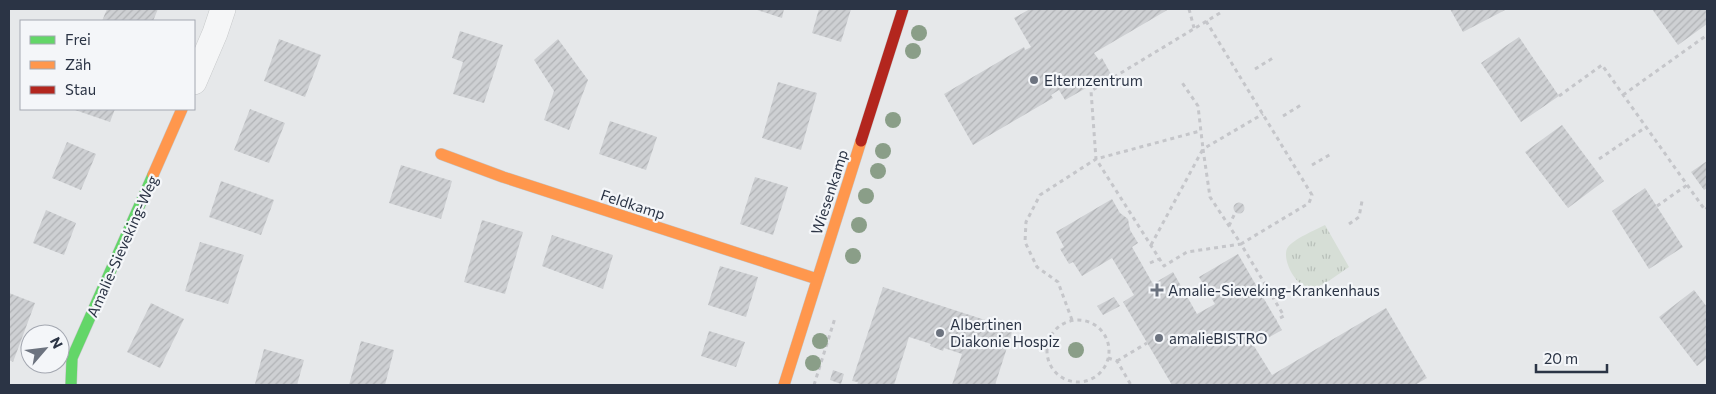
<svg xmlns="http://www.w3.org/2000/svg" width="1716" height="394" viewBox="0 0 1716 394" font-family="Commissioner,sans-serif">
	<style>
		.grass { fill: url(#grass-tufts) }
		.building { fill: url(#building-hatch) }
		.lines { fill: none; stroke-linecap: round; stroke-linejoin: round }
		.street-casing { stroke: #c4c6c8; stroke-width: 26 }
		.fast-casing { stroke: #c4c6c8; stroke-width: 12 }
		.slow-casing { stroke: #c4c6c8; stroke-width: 12 }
		.jam-casing { stroke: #c4c6c8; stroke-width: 12 }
		.path { stroke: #c5c6ca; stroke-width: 3; stroke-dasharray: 4 4; stroke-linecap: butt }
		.street { stroke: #f5f6f7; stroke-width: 25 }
		.fast { stroke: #63d668; stroke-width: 11 }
		.slow { stroke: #ff974d; stroke-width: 11 }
		.jam { stroke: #b3261e; stroke-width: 11 }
		.tree { fill: #8a9e88 }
		.poi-dot { fill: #6c737f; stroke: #f4f6f9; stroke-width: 2 }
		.labels { text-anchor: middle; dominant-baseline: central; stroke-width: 4.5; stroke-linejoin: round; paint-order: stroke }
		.poi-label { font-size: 15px; fill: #2b3445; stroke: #f4f6f9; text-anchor: start }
		.street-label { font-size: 15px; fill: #2b3445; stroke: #f4f6f9 }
	</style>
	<defs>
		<pattern id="grass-tufts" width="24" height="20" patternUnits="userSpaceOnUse" patternTransform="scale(1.25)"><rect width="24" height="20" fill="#d6ded6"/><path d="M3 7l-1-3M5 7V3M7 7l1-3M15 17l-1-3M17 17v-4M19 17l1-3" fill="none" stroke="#b8bfb9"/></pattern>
		<pattern id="building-hatch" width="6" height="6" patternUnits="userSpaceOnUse" patternTransform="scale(1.25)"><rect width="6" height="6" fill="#ced0d3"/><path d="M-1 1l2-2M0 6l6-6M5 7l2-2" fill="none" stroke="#b1b3b6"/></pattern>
	</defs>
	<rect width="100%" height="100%" fill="#e6e8ea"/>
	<path class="grass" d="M 1325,225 L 1349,267 C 1340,273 1322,287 1312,288 C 1297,290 1280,258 1288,247 C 1294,239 1315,230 1325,225 Z"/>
	<path class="building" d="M 107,9 L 158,9 L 153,21 L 102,21 Z
		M 754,9 L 784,9 L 782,18 Z
		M 819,9 L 851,9 L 841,42 L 812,33 Z
		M 1030,9 L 1169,9 L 1094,53 L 1099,60 L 1102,58 L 1111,74 L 1065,100 L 1059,90 L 1051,95 L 1053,98 L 973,145 L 944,94 L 1024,47 L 1025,50 L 1031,47 L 1014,18 Z
		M 1450,9 L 1507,9 L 1463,32 Z
		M 1652,9 L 1707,9 L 1707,24 L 1678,45 Z
		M 460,31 L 503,45 L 484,103 L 453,94 L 463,62 L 452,58 Z
		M 1519,37 L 1559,96 L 1521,122 L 1481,63 Z
		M 279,39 L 321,55 L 305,97 L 264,81 Z
		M 558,39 L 588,80 L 569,130 L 544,120 L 554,91 L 534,60 Z
		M 778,82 L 817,93 L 801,150 L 762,138 Z
		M 72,109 L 115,109 L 110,122 Z
		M 250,109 L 285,123 L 269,163 L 234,150 Z
		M 610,121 L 657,137 L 646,170 L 599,154 Z
		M 1562,125 L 1604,181 L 1568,208 L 1525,152 Z
		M 67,142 L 96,154 L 81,190 L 52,178 Z
		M 1707,161 L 1707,188 L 1704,190 L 1691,172 Z
		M 401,165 L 452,181 L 441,219 L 389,203 Z
		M 755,177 L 788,187 L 773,235 L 740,224 Z
		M 221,181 L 274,200 L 261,235 L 209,217 Z
		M 1645,188 L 1683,247 L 1649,269 L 1612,211 Z
		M 1112,199 L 1120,213 L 1128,219 L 1130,230 L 1138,243 L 1132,247 L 1153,284 L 1173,272 L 1197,314 L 1215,304 L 1199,277 L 1238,254 L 1282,330 L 1254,346 L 1272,375 L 1386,308 L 1427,378 L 1415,385 L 1172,385 L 1123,302 L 1134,295 L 1112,258 L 1082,276 L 1073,262 L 1069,264 L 1060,249 L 1064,247 L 1056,232 Z
		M1233.5 208a5.5 5.5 0 1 1 11 0a5.5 5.5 0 1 1-11 0Z
		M 46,210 L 76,223 L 64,255 L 33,243 Z
		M 482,220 L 523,232 L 505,294 L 464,282 Z
		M 552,235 L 613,255 L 603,289 L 542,266 Z
		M 200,242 L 244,255 L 228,304 L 185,291 Z
		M 720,266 L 758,277 L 746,317 L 708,305 Z
		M 883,287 L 1013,329 L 995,385 L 952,385 L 962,354 L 944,348 L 943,351 L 930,346 L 931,344 L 909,337 L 894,385 L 857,385 L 858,382 L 852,381 Z
		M 1694,290 L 1707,307 L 1707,358 L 1697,366 L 1659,317 Z
		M 9,293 L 35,303 L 13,362 L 9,360 Z
		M 1114,297 L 1120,306 L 1103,315 L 1097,306 Z
		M 151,303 L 184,319 L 160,368 L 127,352 Z
		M 709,331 L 745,342 L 736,367 L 701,356 Z
		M 361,341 L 394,350 L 385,385 L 349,385 Z
		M 264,349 L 304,360 L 297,385 L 260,385 L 255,384 Z
		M 833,370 L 844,374 L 841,384 L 830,380 Z"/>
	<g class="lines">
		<g class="street-casing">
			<path id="street" d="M 194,82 L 215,33 L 223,9"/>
		</g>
		<g class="fast-casing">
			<path id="fast" d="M 71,385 L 72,358 L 153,175"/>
		</g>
		<g class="slow-casing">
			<path id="slow" d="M 441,154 L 503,177 L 817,279
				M 153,175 L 182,109
				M 784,385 L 861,141"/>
		</g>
		<g class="jam-casing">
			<path id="jam" d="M 861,141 L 903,9"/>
		</g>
		<path class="path" d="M 1189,9 L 1194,28
			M 1220,13 L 1091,91 L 1096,159 L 1164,266 L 1187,252 L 1241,244 L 1210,197 L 1203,149 L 1263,114
			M 1206,21 L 1312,195 L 1309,203 L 1241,244 L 1284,316 L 1276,320
			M 1255,69 L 1273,58
			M 1623,95 L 1707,35
			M 1559,96 L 1602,65 L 1705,210 L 1707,208
			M 1283,116 L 1301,105
			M 1599,159 L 1646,127
			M 1312,165 L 1331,154
			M 1657,206 L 1687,185
			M 1349,224 L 1359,217 L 1362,201
			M 1229,226 L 1235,213
			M 1151,245 L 1203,149 L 1198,106 L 1181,81
			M 1150,263 L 1159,259
			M 1072,320 L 1058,282 L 1037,267 L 1025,242 L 1026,222 L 1040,195 L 1096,159 L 1200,131
			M1047 351a31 31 0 1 1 62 0a31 31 0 1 1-62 0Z
			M 1108,358 L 1117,361 L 1131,385
			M 1117,361 L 1147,343
			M 814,385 L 835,318"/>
		<use href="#street" class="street"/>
		<use href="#fast" class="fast"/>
		<use href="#slow" class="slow"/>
		<use href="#jam" class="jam"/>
	</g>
	<g class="tree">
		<circle cx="919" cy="33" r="8"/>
		<circle cx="913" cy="51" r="8"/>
		<circle cx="893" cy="120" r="8"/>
		<circle cx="883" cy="151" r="8"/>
		<circle cx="878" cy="171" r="8"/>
		<circle cx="866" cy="196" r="8"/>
		<circle cx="859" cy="225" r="8"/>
		<circle cx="853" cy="256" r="8"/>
		<circle cx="820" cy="341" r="8"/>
		<circle cx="1076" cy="350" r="8"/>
		<circle cx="813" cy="363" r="8"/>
	</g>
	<g class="poi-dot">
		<circle cx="1034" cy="80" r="5"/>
		<path d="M1154.5 282.5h5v5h5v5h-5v5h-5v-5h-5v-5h5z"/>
		<circle cx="940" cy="333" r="5"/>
		<circle cx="1159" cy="338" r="5"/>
	</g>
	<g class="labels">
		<g class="poi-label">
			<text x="1044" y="80">Elternzentrum</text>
			<text x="1168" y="290">Amalie-Sieveking-Krankenhaus</text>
			<text x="950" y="324">Albertinen<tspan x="950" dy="17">Diakonie Hospiz</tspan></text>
			<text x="1169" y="338">amalieBISTRO</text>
		</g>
		<g class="street-label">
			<text transform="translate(829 192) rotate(-72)">Wiesenkamp</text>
			<text transform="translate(633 204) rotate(18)">Feldkamp</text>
			<text transform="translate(122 246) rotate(-66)">Amalie-Sieveking-Weg</text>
		</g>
	</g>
	<rect width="1716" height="394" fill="none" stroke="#2b3445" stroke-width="20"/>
	<rect x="20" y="20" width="175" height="90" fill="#f4f6f9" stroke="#a4a8b1"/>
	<rect x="30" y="36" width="25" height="8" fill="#63d668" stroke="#a4a8b1"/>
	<text x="65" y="45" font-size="15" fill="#2b3445">Frei</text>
	<rect x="30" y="61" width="25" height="8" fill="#ff974d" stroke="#a4a8b1"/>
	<text x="65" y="70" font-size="15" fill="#2b3445">Zäh</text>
	<rect x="30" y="86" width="25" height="8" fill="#b3261e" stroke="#a4a8b1"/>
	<text x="65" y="95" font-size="15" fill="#2b3445">Stau</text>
	<g transform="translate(45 349) rotate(62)"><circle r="24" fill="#f4f6f9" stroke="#a4a8b1"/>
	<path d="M0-4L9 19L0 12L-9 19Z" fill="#6c737f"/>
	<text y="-8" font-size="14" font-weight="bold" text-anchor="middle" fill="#2b3445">N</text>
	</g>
	<path d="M1536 364v8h71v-8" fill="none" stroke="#2b3445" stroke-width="2.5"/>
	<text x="1544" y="364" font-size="15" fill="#2b3445" stroke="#f4f6f9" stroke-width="4" paint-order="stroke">20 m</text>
</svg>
